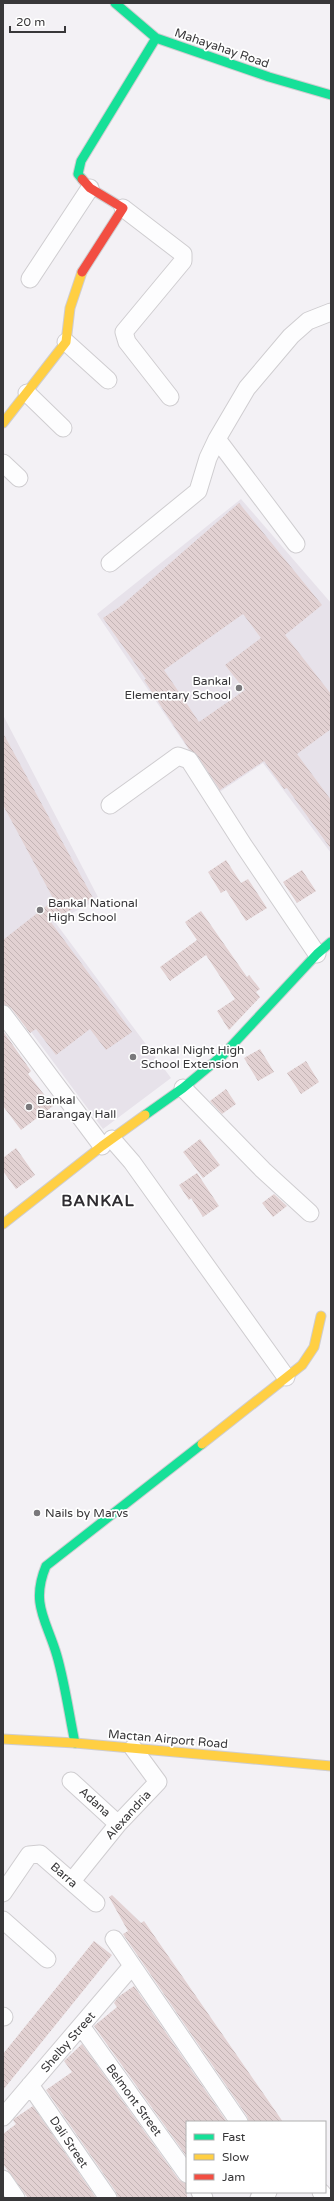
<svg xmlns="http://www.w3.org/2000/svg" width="334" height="2201" viewBox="0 0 334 2201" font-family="'Varela Round',sans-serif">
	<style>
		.built { fill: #e7e2ea }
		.building { fill: url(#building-back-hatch); fill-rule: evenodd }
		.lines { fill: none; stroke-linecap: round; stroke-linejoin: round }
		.street-casing { stroke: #cfcdd0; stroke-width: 19 }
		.fast-casing { stroke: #cfcdd0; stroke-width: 11 }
		.slow-casing { stroke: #cfcdd0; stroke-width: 11 }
		.jam-casing { stroke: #cfcdd0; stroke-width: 11 }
		.street { stroke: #fdfdfe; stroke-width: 17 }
		.fast { stroke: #16e098; stroke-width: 9 }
		.slow { stroke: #ffcf43; stroke-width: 9 }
		.jam { stroke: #f24e42; stroke-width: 9 }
		.poi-dot { fill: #79787b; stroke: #fff; stroke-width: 1.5 }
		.labels { text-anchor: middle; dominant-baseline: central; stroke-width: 3.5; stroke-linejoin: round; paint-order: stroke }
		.street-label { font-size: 12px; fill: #383739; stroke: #fff }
		.poi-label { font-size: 12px; fill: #383739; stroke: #fff; text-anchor: start }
		.district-label { font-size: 16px; font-weight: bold; letter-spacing: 1px; fill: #2f2d31; stroke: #fff }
	</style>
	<defs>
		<pattern id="building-back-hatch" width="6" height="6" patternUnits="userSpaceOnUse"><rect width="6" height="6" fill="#e2d1d2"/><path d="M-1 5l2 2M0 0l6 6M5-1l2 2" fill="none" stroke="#c3b4b5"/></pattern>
	</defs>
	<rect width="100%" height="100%" fill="#f3f1f5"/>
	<path class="built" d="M 241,499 L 331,603 L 331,853 L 263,763 L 218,793 L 97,614 Z
		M 3,715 L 99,899 L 55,922 L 171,1078 L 103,1129 L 3,994 Z"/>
	<path class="building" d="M 239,503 L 322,605 L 285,635 L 331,694 L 331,729 L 297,754 L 331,800 L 331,849 L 287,788 L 284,789 L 264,761 L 220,790 L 197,755 L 189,749 L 144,680 L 146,679 L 103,618 L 121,606 ZM 243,614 L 261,638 L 225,665 L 245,690 L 199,722 L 164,670 Z
		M 3,733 L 93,898 L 50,921 L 132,1032 L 106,1050 L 90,1029 L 56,1055 L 36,1029 L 30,1033 L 11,1008 L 3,1004 L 3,940 L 54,900 L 3,805 Z
		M 226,860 L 241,883 L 248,879 L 267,908 L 246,921 L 226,890 L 221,893 L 208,872 Z
		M 302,870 L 316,891 L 297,903 L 283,882 Z
		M 201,911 L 247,977 L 249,975 L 260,989 L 256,992 L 260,997 L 229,1030 L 217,1011 L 235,999 L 206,955 L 170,981 L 160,967 L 197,940 L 185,922 Z
		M 3,1031 L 31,1071 L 28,1074 L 53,1106 L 21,1130 L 3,1106 Z
		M 260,1049 L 274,1072 L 258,1081 L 244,1058 Z
		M 306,1061 L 319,1082 L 301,1094 L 287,1073 Z
		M 226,1089 L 236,1104 L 222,1114 L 210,1101 Z
		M 200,1139 L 220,1165 L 203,1178 L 183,1152 Z
		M 16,1148 L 35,1175 L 16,1189 L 3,1171 L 3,1158 Z
		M 197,1173 L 219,1206 L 203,1217 L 191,1198 L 189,1200 L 179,1185 Z
		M 274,1194 L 287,1206 L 273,1217 L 262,1203 Z
		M 112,1895 L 141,1923 L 144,1921 L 283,2122 L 249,2122 L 247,2116 L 123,1934 L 128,1931 L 109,1897 Z
		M 94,1941 L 112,1955 L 3,2090 L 3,2054 Z
		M 134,1986 L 227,2122 L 187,2122 L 187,2157 L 94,2026 L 117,2007 L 114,2003 L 118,1997 Z
		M 82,2044 L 179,2180 L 187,2184 L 187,2198 L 118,2198 L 116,2192 L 46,2090 L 72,2072 L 64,2061 Z
		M 33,2106 L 96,2198 L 28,2198 L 3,2164 L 3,2134 L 16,2124 L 13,2120 L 15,2118 Z"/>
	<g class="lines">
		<g class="street-casing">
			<path id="street" d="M 123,208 L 183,254 L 183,261 L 124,332 L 127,342 L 170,397
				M 30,279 L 90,188
				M 66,342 L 108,380
				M 27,393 L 63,428
				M 3,463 L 19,478
				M 296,544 L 217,439 L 247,388 L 291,336 L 308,321 L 331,312
				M 110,563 L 198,491 L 208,458 L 217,439
				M 110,805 L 178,756 L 189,760 L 244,846 L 317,954
				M 3,1014 L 102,1146
				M 183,1088 L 263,1170 L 310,1213
				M 112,1139 L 132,1162 L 286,1377
				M 71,1781 L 118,1824
				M 72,1881 L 118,1824 L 158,1782 L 133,1748
				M 3,1893 L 29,1855 L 40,1854 L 96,1903
				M 3,1920 L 47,1959
				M 114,1939 L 239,2122
				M 3,2016 L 4,2017
				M 81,2026 L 187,2174
				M 30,2085 L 108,2198
				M 3,2117 L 132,1966
				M 3,2179 L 16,2198
				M 200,2192 L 204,2198
				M 321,2192 L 326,2198
				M 259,2198 L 268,2192"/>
		</g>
		<g class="fast-casing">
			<path id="fast" d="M 115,3 L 156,38 L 269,77 L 331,95
				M 82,179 L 78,174 L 81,161 L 156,38
				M 145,1115 L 183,1088 L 223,1055 L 317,954 L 331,942
				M 75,1743 C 69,1714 65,1684 57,1656 C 47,1621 30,1604 46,1566 L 202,1444"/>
		</g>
		<g class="slow-casing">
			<path id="slow" d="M 3,423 L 66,342 L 70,308 L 82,272
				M 3,1224 L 102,1146 L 145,1115
				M 202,1444 L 302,1365 L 314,1347 L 321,1316
				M 3,1739 L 75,1743 L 331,1766"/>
		</g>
		<g class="jam-casing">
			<path id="jam" d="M 82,179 L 90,188 L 123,208 L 82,272"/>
		</g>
		<use href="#street" class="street"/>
		<use href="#fast" class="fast"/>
		<use href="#slow" class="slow"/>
		<use href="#jam" class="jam"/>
	</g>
	<g class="poi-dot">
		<circle cx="239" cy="688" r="4"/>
		<circle cx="40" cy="910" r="4"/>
		<circle cx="133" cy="1057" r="4"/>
		<circle cx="29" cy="1107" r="4"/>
		<circle cx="37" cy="1513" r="4"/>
	</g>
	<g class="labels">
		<g class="street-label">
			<text transform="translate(222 48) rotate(19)">Mahayahay Road</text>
			<text transform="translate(168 1739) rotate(5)">Mactan Airport Road</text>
			<text transform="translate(95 1802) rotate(42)">Adana</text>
			<text transform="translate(128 1815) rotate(-48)">Alexandria</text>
			<text transform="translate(64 1875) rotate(41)">Barra</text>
			<text transform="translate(68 2042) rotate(-49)">Shelby Street</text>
			<text transform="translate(134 2100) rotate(54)">Belmont Street</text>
			<text transform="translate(69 2142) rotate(56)">Dali Street</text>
		</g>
		<g class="poi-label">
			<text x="231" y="681" text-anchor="end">Bankal<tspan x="231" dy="14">Elementary School</tspan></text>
			<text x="48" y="903">Bankal National<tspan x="48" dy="14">High School</tspan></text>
			<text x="141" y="1050">Bankal Night High<tspan x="141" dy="14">School Extension</tspan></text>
			<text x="37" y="1100">Bankal<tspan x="37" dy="14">Barangay Hall</tspan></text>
			<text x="45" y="1513">Nails by Marvs</text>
		</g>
		<g class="district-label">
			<text x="98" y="1201">BANKAL</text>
		</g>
	</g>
	<rect width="334" height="2201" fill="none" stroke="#383739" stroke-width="8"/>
	<rect x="186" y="2121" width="140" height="72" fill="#ffffff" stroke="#afafb0"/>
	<rect x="194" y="2134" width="20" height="6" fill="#16e098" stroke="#afafb0"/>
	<text x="222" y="2141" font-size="12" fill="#383739">Fast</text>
	<rect x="194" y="2154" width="20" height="6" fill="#ffcf43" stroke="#afafb0"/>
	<text x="222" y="2161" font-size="12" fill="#383739">Slow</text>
	<rect x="194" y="2174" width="20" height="6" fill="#f24e42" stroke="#afafb0"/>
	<text x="222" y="2181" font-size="12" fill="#383739">Jam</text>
	<path d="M10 26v6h55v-6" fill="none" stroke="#383739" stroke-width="2"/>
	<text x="16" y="26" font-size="12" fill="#383739" stroke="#ffffff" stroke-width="3" paint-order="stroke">20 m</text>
</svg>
